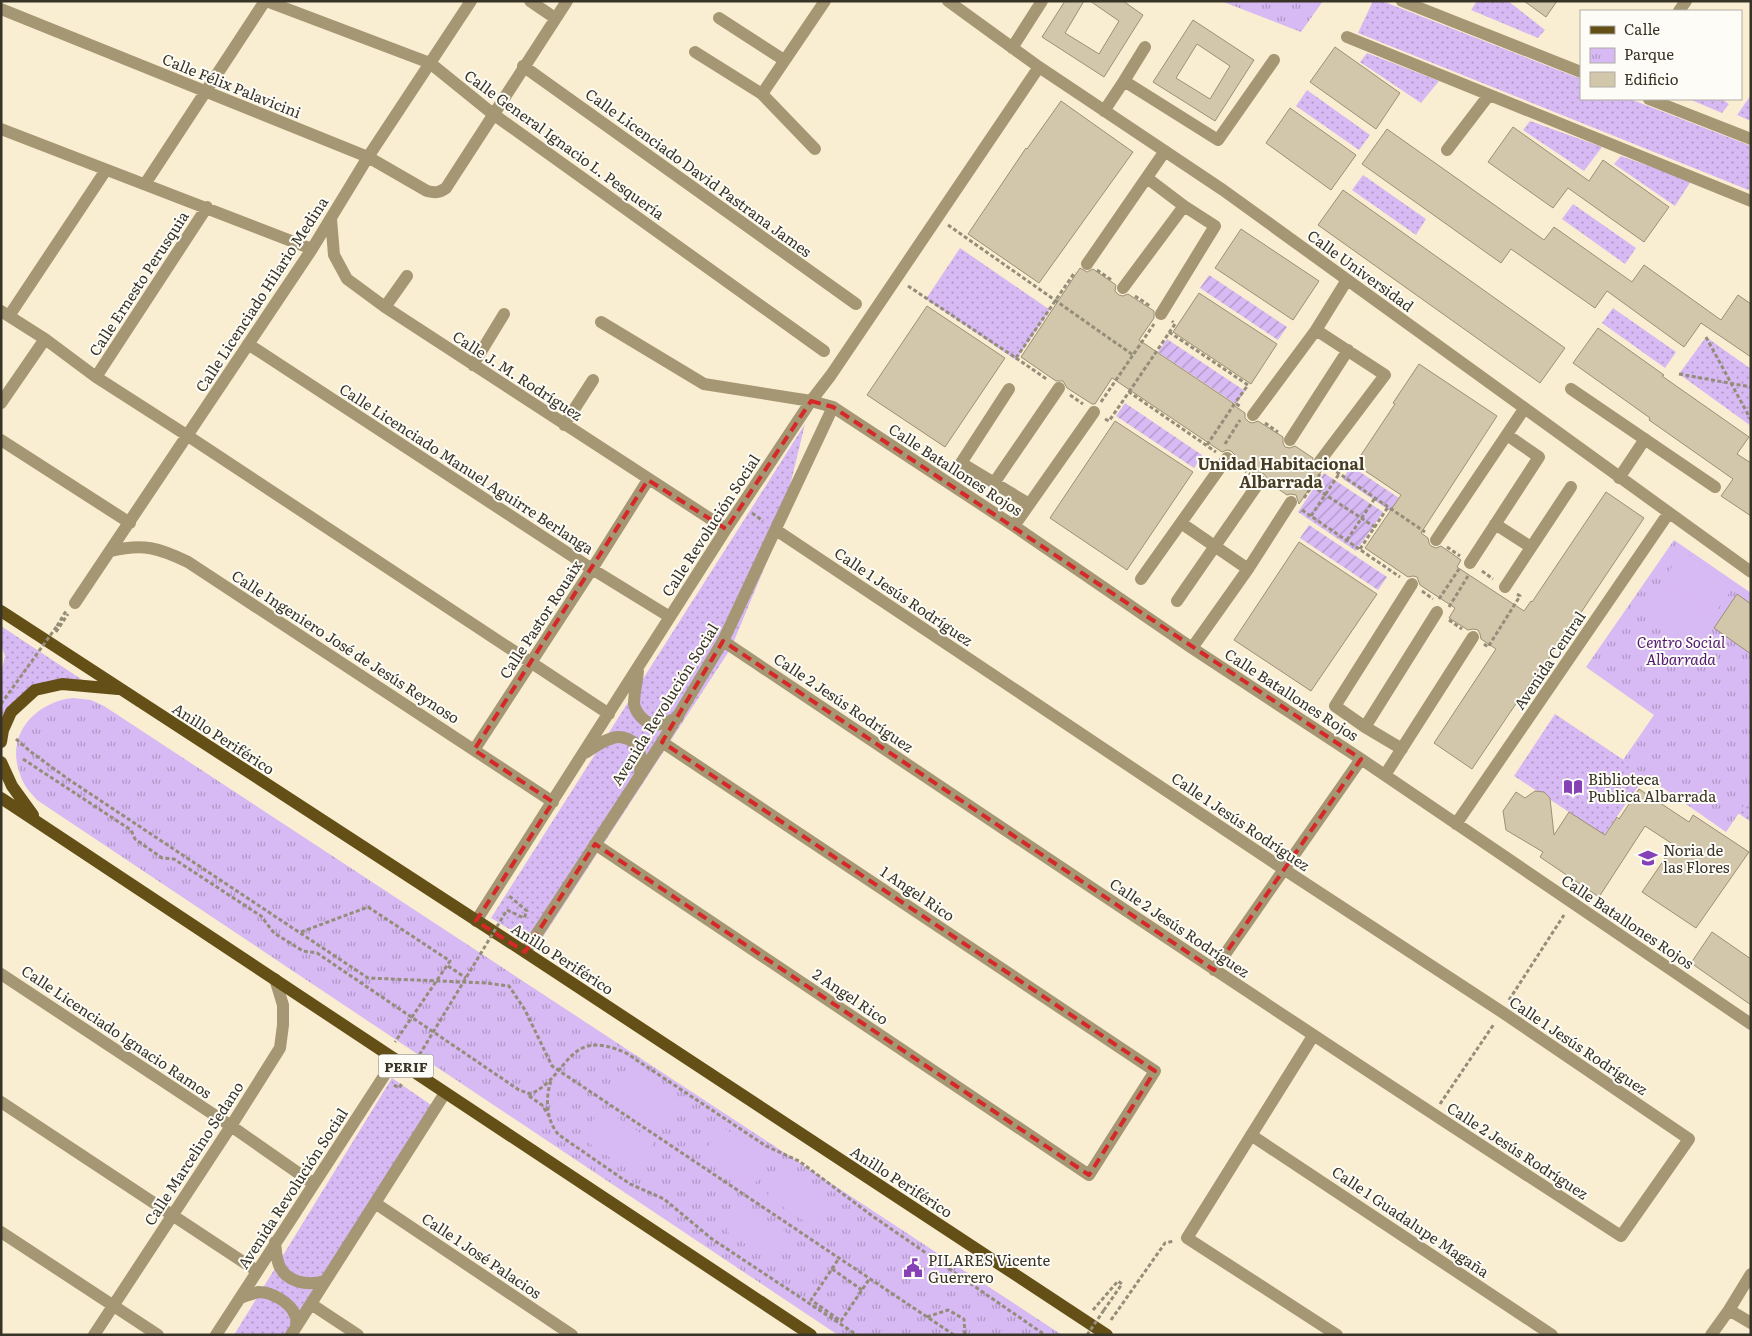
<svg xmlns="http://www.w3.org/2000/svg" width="1752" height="1336" viewBox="0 0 1752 1336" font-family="Literata,serif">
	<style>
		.grass { fill: url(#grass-dots) }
		.park { fill: url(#park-tufts) }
		.garden { fill: url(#garden-furrows) }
		.pitch { fill: #d7b9f3 }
		.building { fill: #d2c7ab; stroke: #9b9075; fill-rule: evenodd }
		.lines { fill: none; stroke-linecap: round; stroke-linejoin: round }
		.path { stroke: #948d79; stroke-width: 3; stroke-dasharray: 4 2.5; stroke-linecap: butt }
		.minor { stroke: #a69774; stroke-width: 12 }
		.major { stroke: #645016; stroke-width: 12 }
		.path-bridge { stroke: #948d79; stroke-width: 3; stroke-dasharray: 4 2.5; stroke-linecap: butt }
		.marked { fill: none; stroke: #d62828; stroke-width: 4; stroke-dasharray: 10 6; stroke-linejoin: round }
		.labels { text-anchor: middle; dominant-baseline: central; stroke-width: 4; stroke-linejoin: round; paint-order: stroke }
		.shield { fill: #fefcf6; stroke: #736f65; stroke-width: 1 }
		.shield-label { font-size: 14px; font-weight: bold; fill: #373327 }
		.street-label { font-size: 15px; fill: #373327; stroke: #fefcf6 }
		.park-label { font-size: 15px; font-style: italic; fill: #501973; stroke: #fefcf6 }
		.poi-label { font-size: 15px; fill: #373327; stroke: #fefcf6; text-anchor: start }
		.neighbourhood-label { font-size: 16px; font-weight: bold; fill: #453c23; stroke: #fefcf6 }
	</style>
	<defs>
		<pattern id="grass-dots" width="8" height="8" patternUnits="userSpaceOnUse" patternTransform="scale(1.25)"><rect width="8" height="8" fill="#d7b9f3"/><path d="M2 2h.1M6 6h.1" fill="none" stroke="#af97c5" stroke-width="1.8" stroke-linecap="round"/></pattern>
		<pattern id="park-tufts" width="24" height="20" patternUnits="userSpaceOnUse" patternTransform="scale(1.25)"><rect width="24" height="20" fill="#d7b9f3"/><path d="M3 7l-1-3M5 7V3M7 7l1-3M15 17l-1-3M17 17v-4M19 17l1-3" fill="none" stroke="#af97c5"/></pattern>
		<pattern id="garden-furrows" width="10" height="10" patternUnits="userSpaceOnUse" patternTransform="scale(1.25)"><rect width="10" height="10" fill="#d7b9f3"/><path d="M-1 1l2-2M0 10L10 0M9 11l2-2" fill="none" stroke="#af97c5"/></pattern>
	</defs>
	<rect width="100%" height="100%" fill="#f9eed1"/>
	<path class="grass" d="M 1373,1 L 1382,1 L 1581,79 L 1581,99 L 1630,99 L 1751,146 L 1751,191 L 1358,33 Z
		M 1477,1 L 1508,1 L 1545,30 L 1538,38 L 1471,10 Z
		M 1367,53 L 1439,81 L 1421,103 L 1360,62 Z
		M 1307,90 L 1370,135 L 1359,150 L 1296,106 Z
		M 1751,95 L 1751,121 L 1737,115 Z
		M 1689,99 L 1722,99 L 1729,104 L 1722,113 Z
		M 1530,121 L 1602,147 L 1584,171 L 1523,130 Z
		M 1621,156 L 1691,181 L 1675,206 L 1614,164 Z
		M 1363,175 L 1426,219 L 1416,235 L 1352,190 Z
		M 1573,204 L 1636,248 L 1625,264 L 1562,219 Z
		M 960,248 L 1050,310 L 1016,360 L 926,299 Z
		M 1613,308 L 1676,352 L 1665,368 L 1602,323 Z
		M 1706,337 L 1751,369 L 1751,426 L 1679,374 Z
		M 805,424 L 778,535 L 731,648 L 537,946 L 491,918 Z
		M 1,626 L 84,681 L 32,689 L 1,730 L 1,673 L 5,656 L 1,645 Z
		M 1555,714 L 1646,775 L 1604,835 L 1514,776 Z
		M 1751,795 L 1751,822 L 1738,813 Z
		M 392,1078 L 434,1107 L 289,1335 L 234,1335 Z"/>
	<path class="park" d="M 1221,1 L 1323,1 L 1301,32 Z
		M 1674,540 L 1751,593 L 1751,795 L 1726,832 L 1623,760 L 1654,715 L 1586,667 Z
		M 73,698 L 91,700 L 104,706 L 1062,1335 L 838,1335 L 37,800 C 30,792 23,785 20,774 C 5,735 35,702 73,698 Z"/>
	<path class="garden" d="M 1209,275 L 1287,327 L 1278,340 L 1200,288 Z
		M 1167,339 L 1245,391 L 1236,404 L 1158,352 Z
		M 1125,403 L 1202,455 L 1194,468 L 1116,416 Z
		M 1351,466 L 1429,518 L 1420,531 L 1343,479 Z
		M 1324,473 L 1383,512 L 1356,551 L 1298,512 Z
		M 1309,525 L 1387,577 L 1378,590 L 1300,538 Z"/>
	<path class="pitch" d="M 1683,551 L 1734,586 L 1715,613 L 1664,578 Z
		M 1662,582 L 1713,616 L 1694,644 L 1643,609 Z
		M 629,1067 L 681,1101 L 661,1131 L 609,1097 Z
		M 602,1108 L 654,1142 L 634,1173 L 581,1138 Z
		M 720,1128 L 724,1128 L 770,1160 L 754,1185 L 750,1185 L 705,1155 L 705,1151 Z
		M 784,1170 L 833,1202 L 817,1227 L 814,1228 L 767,1196 Z
		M 743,1205 L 790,1235 L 790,1241 L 774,1263 L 726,1231 Z"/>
	<path class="building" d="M 1065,1 L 1084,1 L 1065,33 L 1099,54 L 1119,21 L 1090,1 L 1123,1 L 1143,15 L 1104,77 L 1042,37 Z
		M 1524,1 L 1557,1 L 1546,17 Z
		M 1193,20 L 1254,60 L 1215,121 L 1153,82 ZM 1197,44 L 1230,66 L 1210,99 L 1176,78 Z
		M 1335,47 L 1400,93 L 1376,129 L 1310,82 Z
		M 1061,101 L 1133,152 L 1039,283 L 968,234 L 1026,148 L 1027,149 Z
		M 1290,108 L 1356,155 L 1331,190 L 1266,143 Z
		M 1513,127 L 1589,181 L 1603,160 L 1669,207 L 1644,242 L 1568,188 L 1553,208 L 1488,162 Z
		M 1387,129 L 1544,240 L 1554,227 L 1632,282 L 1644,265 L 1721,320 L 1738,295 L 1751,304 L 1751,357 L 1701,323 L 1684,347 L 1607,291 L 1595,308 L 1511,249 L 1501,263 L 1362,164 Z
		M 1343,190 L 1565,348 L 1540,383 L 1318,225 Z
		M 1241,229 L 1319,281 L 1293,320 L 1215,268 Z
		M 1080,268 L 1087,272 L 1093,269 L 1116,285 L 1115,291 L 1119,295 L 1123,296 L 1128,294 L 1154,311 L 1154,318 L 1139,340 L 1233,403 L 1232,404 L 1245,413 L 1245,418 L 1249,422 L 1253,423 L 1258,421 L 1283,437 L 1283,443 L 1285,447 L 1290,448 L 1295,446 L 1313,458 L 1312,464 L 1315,467 L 1323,469 L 1299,504 L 1296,495 L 1291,494 L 1287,495 L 1268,482 L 1267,478 L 1264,474 L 1260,473 L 1255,474 L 1235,460 L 1235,455 L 1231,451 L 1227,450 L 1222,452 L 1112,378 L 1095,404 L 1092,404 L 1067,388 L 1063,381 L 1056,381 L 1021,357 Z
		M 1199,293 L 1277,344 L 1251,384 L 1173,332 Z
		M 927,306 L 1005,358 L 945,447 L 867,395 Z
		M 1598,328 L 1664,375 L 1662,376 L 1749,437 L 1737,454 L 1751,463 L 1751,516 L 1721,496 L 1733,479 L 1649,420 L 1650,418 L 1573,363 Z
		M 1419,364 L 1497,416 L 1421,533 L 1428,538 L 1429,543 L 1431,546 L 1436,548 L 1441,546 L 1461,560 L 1457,567 L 1524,611 L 1531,601 L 1532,602 L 1606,492 L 1644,518 L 1580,614 L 1579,613 L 1544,666 L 1542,665 L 1472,769 L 1434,743 L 1496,649 L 1481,639 L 1480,634 L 1478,630 L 1473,629 L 1468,630 L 1449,618 L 1455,608 L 1420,585 L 1417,577 L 1413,576 L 1408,577 L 1365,548 L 1401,495 L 1355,464 L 1395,404 L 1393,403 Z
		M 1115,421 L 1193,472 L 1127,570 L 1050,518 Z
		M 1299,542 L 1377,594 L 1311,691 L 1234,640 Z
		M 1737,594 L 1751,604 L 1751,654 L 1714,628 Z
		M 1639,789 L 1689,822 L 1693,815 L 1749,852 L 1696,928 L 1642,892 L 1674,845 L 1645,826 L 1599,897 L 1540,857 L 1543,852 L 1506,830 L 1503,811 L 1516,792 L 1525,798 L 1535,791 L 1544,792 L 1550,798 L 1554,835 L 1569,812 L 1605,835 L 1617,817 L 1619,819 Z
		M 1712,932 L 1751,959 L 1751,1005 L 1691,963 Z"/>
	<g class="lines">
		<path class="path" d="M 948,225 L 1133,355 L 1154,324
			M 1097,270 L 1113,281
			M 908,286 L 1016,358 L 1075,272
			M 1135,296 L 1150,306
			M 1169,332 L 1248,385 L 1235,403
			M 1706,337 L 1751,420
			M 1016,358 L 1048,380
			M 1679,374 L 1751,387
			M 1129,392 L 1175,324 L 1172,321
			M 1070,395 L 1083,404
			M 1101,402 L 1133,355
			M 1105,419 L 1109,421 L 1129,392 L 1216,452
			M 1265,423 L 1278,432
			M 1225,444 L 1240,420
			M 1207,445 L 1235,403 L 1241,407
			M 1238,466 L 1250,474
			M 1331,468 L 1425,532
			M 1312,486 L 1375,527
			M 1304,498 L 1320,474
			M 1302,510 L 1400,577
			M 752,513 L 763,521
			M 1311,516 L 1339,474
			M 1347,540 L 1375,498
			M 1447,547 L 1460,556
			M 1360,549 L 1388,507
			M 1482,571 L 1493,579
			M 1422,591 L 1433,599
			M 1439,599 L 1459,569
			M 1449,607 L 1468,576
			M 1449,620 L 1462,629
			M 57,626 L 66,611
			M 56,632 L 68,614
			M 1484,644 L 1488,647 L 1520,596 L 1517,594
			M 16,739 L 31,752 L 68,779 L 368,978 L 486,983 L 509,986 L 525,1010 L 552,1066 L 954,1335
			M 23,759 L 131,830 L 135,839 L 162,858 L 174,859 L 261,916 L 274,933 L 303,951 L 317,953 L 519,1090 L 531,1094 C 570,1075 567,1026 626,1053 L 766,1146 L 799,1161 L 871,1215 L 1045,1335
			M 507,910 L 524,918 L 527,911 L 508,895
			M 301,932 L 368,907 L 450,961 L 395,1042
			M 448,966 L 466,978
			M 1509,1000 L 1564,915
			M 551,1081 C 545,1098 546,1121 559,1135 L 630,1184 L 664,1199 L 712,1239 L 857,1335
			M 394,1085 L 399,1088 L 403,1082
			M 529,1096 L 542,1105 L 549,1116
			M 1440,1104 L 1494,1024
			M 832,1269 L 839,1258
			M 862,1290 L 832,1269 L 811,1300 L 841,1321 L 870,1278
			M 1093,1310 L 1118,1281 L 1122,1284 L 1104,1310
			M 927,1317 L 948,1310 L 964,1319 L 965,1335
			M 1111,1320 L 1165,1243 L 1174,1241"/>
		<path class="minor" d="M 266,1 L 430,63 L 493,114 L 824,351
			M 530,1 L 555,18
			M 948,1 L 1039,67 L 1223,190 L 1751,572
			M 1402,1 L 1581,72
			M 1,9 L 368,157 L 427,191 C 435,193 439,193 446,188 L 567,1
			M 1679,11 L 1686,1
			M 719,18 L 784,60
			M 1347,37 L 1751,201
			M 1145,47 L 1124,81 L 1218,140 L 1274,60
			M 1012,48 L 1042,1
			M 695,52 L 762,94
			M 523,66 L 856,304
			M 1649,99 L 1751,139
			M 1104,111 L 1124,81
			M 1,129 L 312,249
			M 815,149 L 762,94 L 825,1
			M 1447,150 L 1489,95
			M 1147,178 L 1184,206 L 1215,226 L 1161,314
			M 145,184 L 265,1
			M 331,219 L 334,255 L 347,279 L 385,307 L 726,529
			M 1087,264 L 1165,151
			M 1123,288 L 1184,206
			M 385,307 L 407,276
			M 1,311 L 45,339 L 96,377 L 188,436 L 609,714
			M 9,316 L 106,170
			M 601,322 L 704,384 L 811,401 L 833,407 L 1014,526 L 1192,648 L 1361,759 L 1751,1024
			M 1316,330 L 1385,375 L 1320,461
			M 248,344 L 592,569 L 670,617
			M 473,365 L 504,314
			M 96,377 L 207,207
			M 1009,389 L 961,463 L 1029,504
			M 1571,389 L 1715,487
			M 1,403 L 45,339
			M 1253,415 L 1316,330 L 1347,280
			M 564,425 L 593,380
			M 1,440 L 130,523
			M 1290,440 L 1348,350
			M 1619,478 L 1645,439
			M 994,483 L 1059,388
			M 1181,523 L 1248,569
			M 1495,524 L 1531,547
			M 1014,526 L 1094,412
			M 1436,540 L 1524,409
			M 111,551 C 143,543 159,548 188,562 L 553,802
			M 1470,563 L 1539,457 L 1507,435
			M 1141,579 L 1227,458
			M 1505,587 L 1571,487
			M 1177,601 L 1260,481
			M 75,603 L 312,249 L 368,157 L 471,1
			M 723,641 C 1022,841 1320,1042 1621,1236 L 1689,1139 L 1502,1012 L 1285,870 L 776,530
			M 1192,648 L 1248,569 L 1291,502
			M 638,671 C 637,682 634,693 634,704 C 635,709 638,714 642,718 C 653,729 665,724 678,717
			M 1365,727 L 1437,612
			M 1402,749 L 1365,727 L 1335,706 L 1412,584
			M 474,750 L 592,569 L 648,480
			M 585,753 C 593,748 603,740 613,738 C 618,736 623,737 628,739 C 643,746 641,760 640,773
			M 1385,775 L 1473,637
			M 1456,824 L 1668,514
			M 595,844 L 1089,1175 L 1155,1071 L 662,742
			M 476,921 L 726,529 L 811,401 L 831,375 L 1039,67
			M 525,952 L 662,742 L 723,641 L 833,407
			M 1214,970 L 1361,759
			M 1,974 L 231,1126 L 314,1184
			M 1313,1036 L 1187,1238 L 1337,1335
			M 1,1102 L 257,1271
			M 1251,1135 L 1552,1335
			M 375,1203 L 572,1335
			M 1,1232 L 158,1335
			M 275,1242 C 276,1249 276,1256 278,1262 C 284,1283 308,1286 325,1281
			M 240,1298 C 246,1296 253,1293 259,1292 C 272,1292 291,1303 295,1315 C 297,1318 296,1323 296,1327
			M 311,1304 L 358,1335
			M 1729,1310 L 1751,1323
			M 94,1335 L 231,1126 L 280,1048 L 283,1025 L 283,1005 L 275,979
			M 216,1335 L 395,1059
			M 291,1335 L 445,1093
			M 1711,1335 L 1729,1310 L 1751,1274"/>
		<path class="major" d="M 1,611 L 525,952 L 1107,1335
			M 1,742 L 3,730 L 11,712 L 35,690 L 62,684 L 118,689
			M 1,762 L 12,786 L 33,815
			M 1,798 L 811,1335"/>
		<path class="path-bridge" d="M 1,704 L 57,626
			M 406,1077 L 507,910
			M 1087,1335 L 1104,1310"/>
	</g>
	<path class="marked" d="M 811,401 L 833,407 L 1361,759 L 1214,970 L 723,641 L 662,742 L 1155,1071 L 1089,1175 L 595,844 L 525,952 L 476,921 L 553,802 L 474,750 L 648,480 L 726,529 Z"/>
	<defs>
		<g id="library-bare" transform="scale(1.5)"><path d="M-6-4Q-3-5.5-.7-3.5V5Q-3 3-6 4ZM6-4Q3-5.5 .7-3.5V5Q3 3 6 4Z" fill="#8541b5" stroke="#fefcf6" stroke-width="2.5" paint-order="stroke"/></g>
		<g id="school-bare" transform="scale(1.5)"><path d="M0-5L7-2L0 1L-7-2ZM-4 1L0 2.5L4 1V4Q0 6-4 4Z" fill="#8541b5" stroke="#fefcf6" stroke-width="2.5" paint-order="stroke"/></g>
		<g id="civic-bare" transform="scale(1.5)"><path d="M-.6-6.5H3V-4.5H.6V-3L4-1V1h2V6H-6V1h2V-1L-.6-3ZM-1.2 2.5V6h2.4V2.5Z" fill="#8541b5" stroke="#fefcf6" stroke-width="2.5" paint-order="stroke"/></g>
	</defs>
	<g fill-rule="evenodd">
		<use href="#library-bare" x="1573" y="787"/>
		<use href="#school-bare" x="1648" y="858"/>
		<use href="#civic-bare" x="913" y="1268"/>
	</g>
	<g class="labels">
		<rect class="shield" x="378.5" y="1054.5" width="55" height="23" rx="4"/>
		<g class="shield-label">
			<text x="406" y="1066">PERIF</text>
		</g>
		<g class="street-label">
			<text transform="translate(232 85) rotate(22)">Calle Félix Palavicini</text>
			<text transform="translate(565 144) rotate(36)">Calle General Ignacio L. Pesquería</text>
			<text transform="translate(699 172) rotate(36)">Calle Licenciado David Pastrana James</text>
			<text transform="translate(1361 270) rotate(36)">Calle Universidad</text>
			<text transform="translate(138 283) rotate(-57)">Calle Ernesto Perusquia</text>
			<text transform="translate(261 294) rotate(-57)">Calle Licenciado Hilario Medina</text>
			<text transform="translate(518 375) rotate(33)">Calle J. M. Rodríguez</text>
			<text transform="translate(467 468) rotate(33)">Calle Licenciado Manuel Aguirre Berlanga</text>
			<text transform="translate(956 469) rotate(33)">Calle Batallones Rojos</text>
			<text transform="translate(710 525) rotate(-57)">Calle Revolución Social</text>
			<text transform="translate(904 596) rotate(34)">Calle 1 Jesús Rodríguez</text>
			<text transform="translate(540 619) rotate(-57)">Calle Pastor Rouaix</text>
			<text transform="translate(346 646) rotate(33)">Calle Ingeniero José de Jesús Reynoso</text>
			<text transform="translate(1549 660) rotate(-56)">Avenida Central</text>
			<text transform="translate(1292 694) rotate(33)">Calle Batallones Rojos</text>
			<text transform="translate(844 702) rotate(34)">Calle 2 Jesús Rodríguez</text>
			<text transform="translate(664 704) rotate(-58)">Avenida Revolución Social</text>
			<text transform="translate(224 738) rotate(33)">Anillo Periférico</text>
			<text transform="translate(1241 821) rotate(34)">Calle 1 Jesús Rodríguez</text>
			<text transform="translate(918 893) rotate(34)">1 Angel Rico</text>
			<text transform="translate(1628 921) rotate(34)">Calle Batallones Rojos</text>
			<text transform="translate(1180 927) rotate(34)">Calle 2 Jesús Rodríguez</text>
			<text transform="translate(563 958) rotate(33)">Anillo Periférico</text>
			<text transform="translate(851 996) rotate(34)">2 Angel Rico</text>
			<text transform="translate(117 1031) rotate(34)">Calle Licenciado Ignacio Ramos</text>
			<text transform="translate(1579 1045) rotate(34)">Calle 1 Jesús Rodríguez</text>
			<text transform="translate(1518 1150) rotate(33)">Calle 2 Jesús Rodríguez</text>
			<text transform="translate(193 1153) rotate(-57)">Calle Marcelino Sedano</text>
			<text transform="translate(902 1181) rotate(33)">Anillo Periférico</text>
			<text transform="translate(292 1188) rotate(-57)">Avenida Revolución Social</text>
			<text transform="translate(1411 1221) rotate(34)">Calle 1 Guadalupe Magaña</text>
			<text transform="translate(482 1255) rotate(34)">Calle 1 José Palacios</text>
		</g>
		<g class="park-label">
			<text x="1681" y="641">Centro Social<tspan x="1681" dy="17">Albarrada</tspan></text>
		</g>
		<g class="poi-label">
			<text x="1588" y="778">Biblioteca<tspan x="1588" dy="17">Publica Albarrada</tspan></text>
			<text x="1663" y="849">Noria de<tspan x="1663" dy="17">las Flores</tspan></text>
			<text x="928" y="1259">PILARES Vicente<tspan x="928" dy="17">Guerrero</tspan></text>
		</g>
		<g class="neighbourhood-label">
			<text x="1281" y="463">Unidad Habitacional<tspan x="1281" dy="18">Albarrada</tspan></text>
		</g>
	</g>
	<rect width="1752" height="1336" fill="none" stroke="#373327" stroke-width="5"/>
	<rect x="1580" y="10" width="162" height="90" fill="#fefcf6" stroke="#aeaca3"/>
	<rect x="1590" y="26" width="25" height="8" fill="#645016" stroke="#aeaca3"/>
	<text x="1624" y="35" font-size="15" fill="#373327">Calle</text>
	<rect x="1590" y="48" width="25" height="15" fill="url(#park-tufts)" stroke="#aeaca3"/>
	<text x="1624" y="60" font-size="15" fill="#373327">Parque</text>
	<rect x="1590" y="72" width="25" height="15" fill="#d2c7ab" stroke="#aeaca3"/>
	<text x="1624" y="85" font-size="15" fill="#373327">Edificio</text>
</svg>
